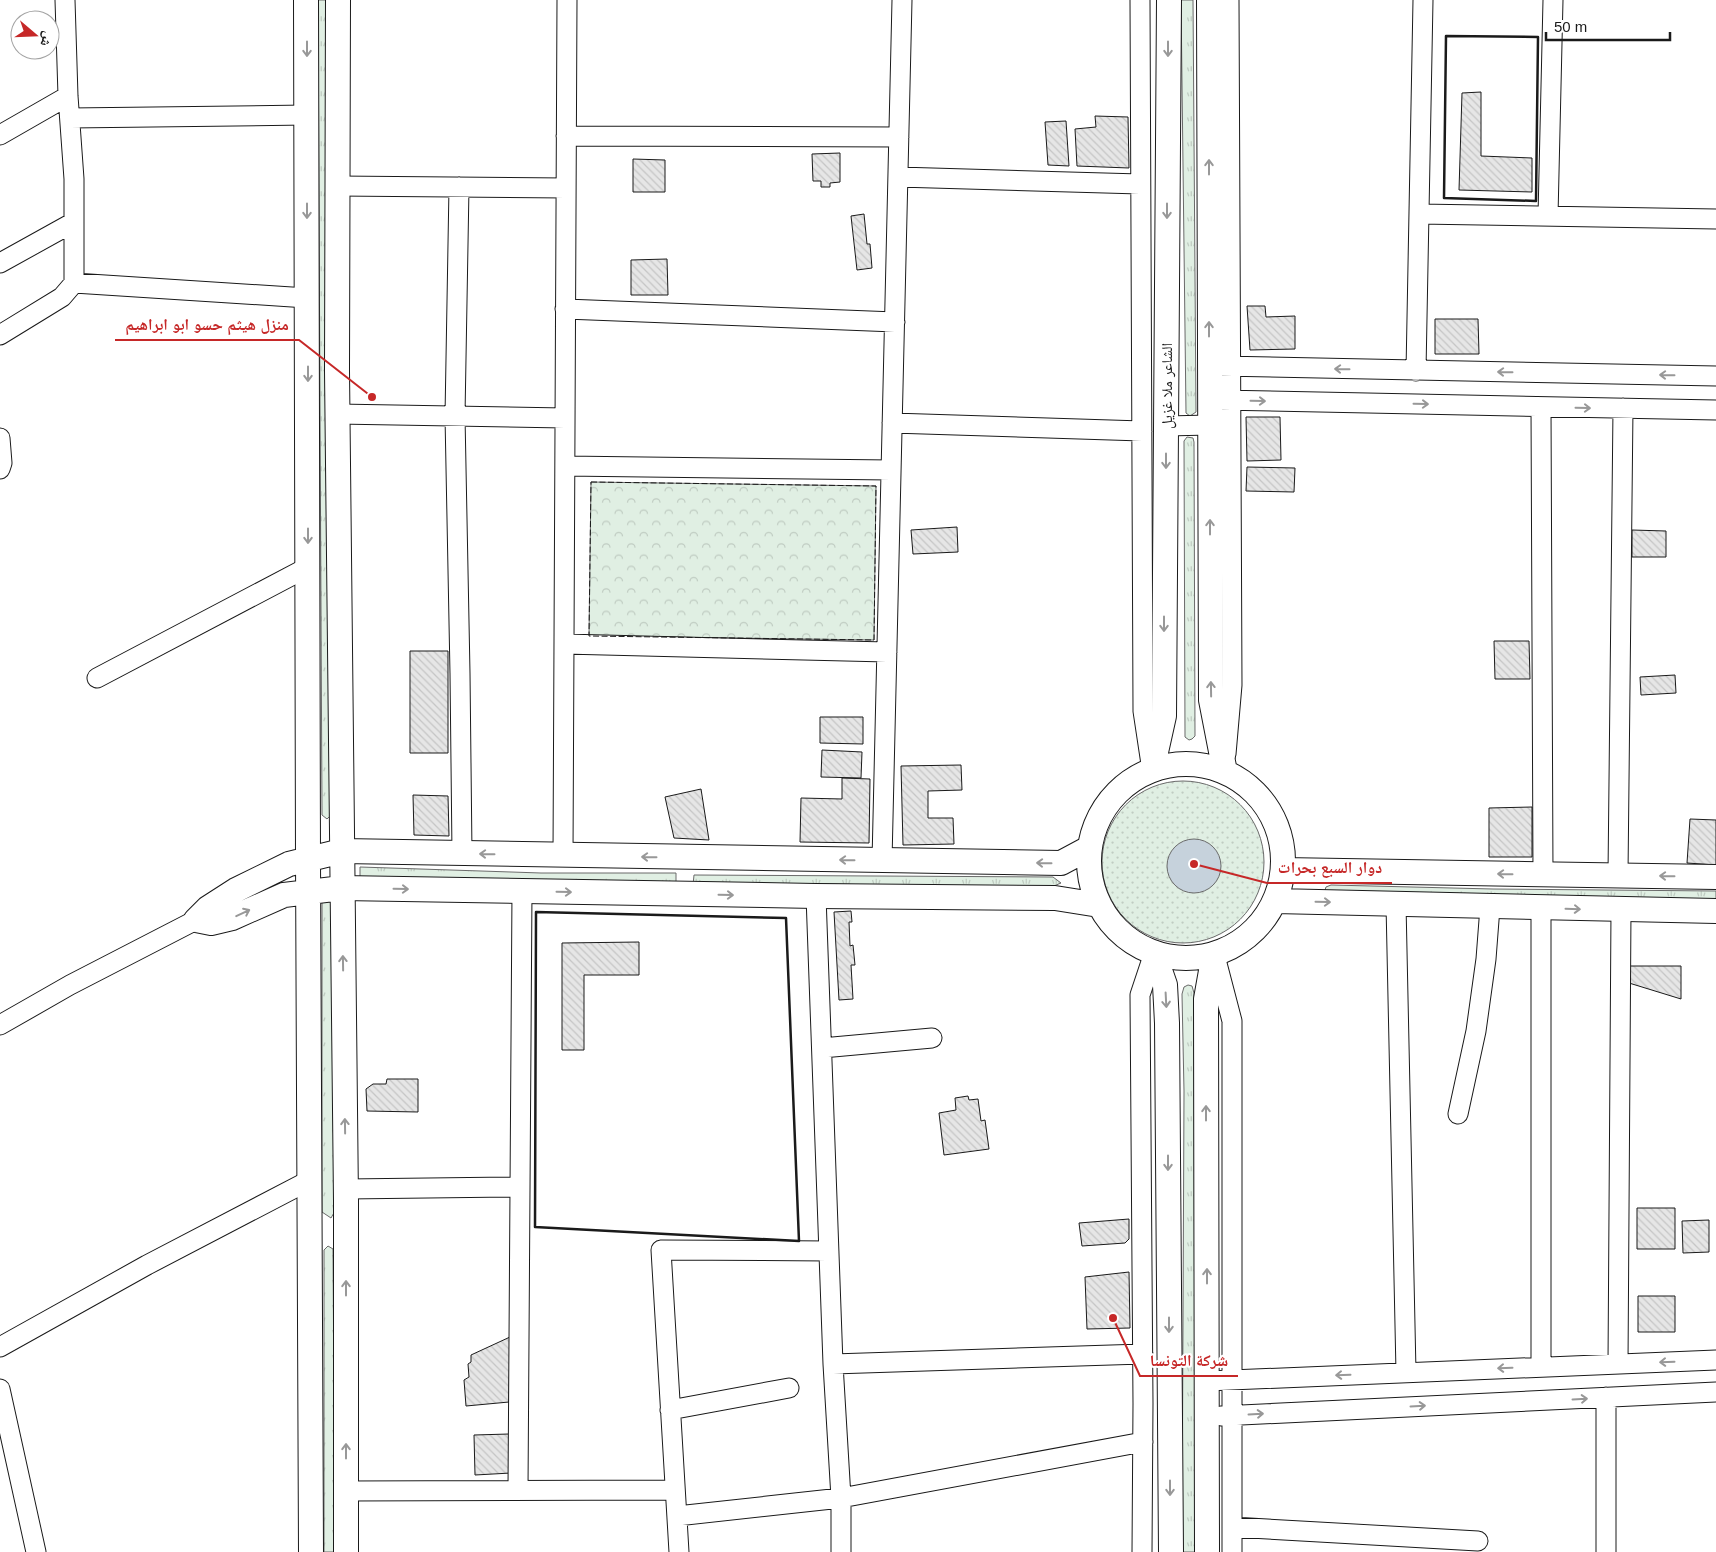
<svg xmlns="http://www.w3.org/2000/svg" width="1716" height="1552" viewBox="0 0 1716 1552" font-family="Arial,'Noto Naskh Arabic',sans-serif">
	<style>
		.grass { fill: url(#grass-tufts); stroke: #6a6a6a }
		.park { fill: url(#park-crowns); stroke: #6a6a6a }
		.garden { fill: url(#garden-dots); stroke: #6a6a6a }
		.water { fill: #c6d2dc; stroke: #6a6a6a }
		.building { fill: url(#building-back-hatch); stroke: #1a1a1a }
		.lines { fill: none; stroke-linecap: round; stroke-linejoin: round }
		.minor-casing { stroke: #1a1a1a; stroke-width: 21 }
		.major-casing { stroke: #1a1a1a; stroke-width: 26 }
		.minor { stroke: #fff; stroke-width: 19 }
		.major { stroke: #fff; stroke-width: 24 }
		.fence { stroke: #1a1a1a; stroke-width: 1; stroke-dasharray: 6 2.5; stroke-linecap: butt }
		.wall { stroke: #1a1a1a; stroke-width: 2.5 }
		.oneway { stroke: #989898 }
		.labels { text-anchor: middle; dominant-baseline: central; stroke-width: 4; stroke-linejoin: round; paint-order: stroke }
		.street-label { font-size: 15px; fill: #1a1a1a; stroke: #fff }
		.leader { fill: none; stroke: #c62828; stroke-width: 2 }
		.callout-dot { fill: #c62828; stroke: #fff; stroke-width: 2 }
		.callout-label { font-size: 16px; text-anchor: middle; font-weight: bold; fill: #c62828; stroke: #fff; stroke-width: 4; stroke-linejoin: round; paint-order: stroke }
	</style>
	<defs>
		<pattern id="grass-tufts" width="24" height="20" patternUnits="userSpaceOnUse" patternTransform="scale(1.25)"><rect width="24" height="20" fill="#e0efe3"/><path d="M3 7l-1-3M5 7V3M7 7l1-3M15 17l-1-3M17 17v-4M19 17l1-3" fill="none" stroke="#c0ccc2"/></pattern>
		<pattern id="park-crowns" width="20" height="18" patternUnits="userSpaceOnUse" patternTransform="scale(1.25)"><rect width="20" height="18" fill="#e0efe3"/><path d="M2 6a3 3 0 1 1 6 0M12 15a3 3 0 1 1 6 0" fill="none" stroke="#c0ccc2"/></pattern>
		<pattern id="garden-dots" width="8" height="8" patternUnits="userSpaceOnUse" patternTransform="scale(1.25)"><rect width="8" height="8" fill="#e0efe3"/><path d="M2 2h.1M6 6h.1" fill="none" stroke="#c0ccc2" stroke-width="1.8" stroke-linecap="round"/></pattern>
		<pattern id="building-back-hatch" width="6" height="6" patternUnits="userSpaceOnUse" patternTransform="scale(1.25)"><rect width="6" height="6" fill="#e6e6e6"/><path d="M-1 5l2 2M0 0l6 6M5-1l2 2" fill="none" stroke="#c5c5c5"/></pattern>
	</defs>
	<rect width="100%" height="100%" fill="#fff"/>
	<path class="grass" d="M 318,0 L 328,0 L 331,815 L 327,819 L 322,815 Z
		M 1181,0 L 1193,0 L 1196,412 L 1190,416 L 1186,413 Z
		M 1187,437 L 1193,438 L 1194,442 L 1195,736 L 1192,739 L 1189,740 L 1185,737 L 1184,441 Z
		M 360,867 L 541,873 L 676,873 L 676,882 L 360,877 Z
		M 694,875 L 1053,877 L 1061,883 L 1049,888 L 826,884 L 693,885 Z
		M 1331,885 L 1493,889 L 1716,891 L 1716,900 L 1328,893 L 1325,890 L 1326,887 Z
		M 333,897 L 335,1211 L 331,1218 L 322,1212 L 322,898 Z
		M 1188,985 L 1192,986 L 1194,993 L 1195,1552 L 1182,1552 L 1184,1091 L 1182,994 L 1184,987 Z
		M 328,1246 L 333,1249 L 335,1552 L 324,1552 L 324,1250 Z"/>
	<path class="park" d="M 591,482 L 876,486 L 874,640 L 589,636 Z"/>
	<path class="garden" d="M1102 862a81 81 0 1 1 162 0a81 81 0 1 1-162 0Z"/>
	<path class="water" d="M1167 866a27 27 0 1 1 54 0a27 27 0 1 1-54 0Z"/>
	<path class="building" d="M 1481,92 L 1481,156 L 1532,158 L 1532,192 L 1459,190 L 1462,93 Z
		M 1095,116 L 1128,117 L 1129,168 L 1077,166 L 1075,129 L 1096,127 Z
		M 1066,121 L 1069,166 L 1048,165 L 1045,122 Z
		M 840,153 L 840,182 L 830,183 L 830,187 L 821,187 L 821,181 L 813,181 L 812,154 Z
		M 633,159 L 665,160 L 665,192 L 633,192 Z
		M 864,214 L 867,244 L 870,244 L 872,268 L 857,270 L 851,216 Z
		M 667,259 L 668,295 L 631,295 L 631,260 Z
		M 1247,306 L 1265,306 L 1266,317 L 1295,316 L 1295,349 L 1250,350 Z
		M 1435,319 L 1478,319 L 1479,354 L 1435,354 Z
		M 1246,417 L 1280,417 L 1281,460 L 1247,461 Z
		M 1247,467 L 1295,468 L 1294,492 L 1246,491 Z
		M 957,527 L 958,552 L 913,554 L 911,530 Z
		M 1632,530 L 1666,531 L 1666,557 L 1632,557 Z
		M 1494,641 L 1529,641 L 1530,679 L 1495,679 Z
		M 410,651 L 448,651 L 448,753 L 410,753 Z
		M 1675,675 L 1676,693 L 1641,695 L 1640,677 Z
		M 820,717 L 863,717 L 863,744 L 820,743 Z
		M 822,750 L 862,752 L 861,778 L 821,777 Z
		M 961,765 L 962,790 L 928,791 L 928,818 L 953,818 L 954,844 L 903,845 L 901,766 Z
		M 842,778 L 870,779 L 869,843 L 800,842 L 801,798 L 842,799 Z
		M 701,789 L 709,840 L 674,838 L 665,797 Z
		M 413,795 L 448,796 L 449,836 L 414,835 Z
		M 1532,807 L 1532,857 L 1489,857 L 1489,808 Z
		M 1690,819 L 1716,820 L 1716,865 L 1687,863 Z
		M 851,911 L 852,922 L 849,922 L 850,946 L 853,945 L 855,965 L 851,965 L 853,999 L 839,1000 L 834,912 Z
		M 639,942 L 639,975 L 584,975 L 584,1050 L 562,1050 L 562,943 Z
		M 1629,966 L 1681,966 L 1681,999 L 1629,983 Z
		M 387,1079 L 418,1079 L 418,1112 L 367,1111 L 366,1089 L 373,1084 L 386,1084 Z
		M 968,1096 L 969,1100 L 978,1099 L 981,1121 L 985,1120 L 989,1149 L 944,1155 L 939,1113 L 956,1110 L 955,1098 Z
		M 1637,1208 L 1675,1208 L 1675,1249 L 1637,1249 Z
		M 1129,1219 L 1129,1239 L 1125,1243 L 1082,1246 L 1079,1223 Z
		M 1709,1220 L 1709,1252 L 1683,1253 L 1682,1221 Z
		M 1129,1272 L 1130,1328 L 1087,1329 L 1085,1277 Z
		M 1638,1296 L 1675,1296 L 1675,1332 L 1638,1332 Z
		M 510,1337 L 509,1402 L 466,1406 L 464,1380 L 469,1377 L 468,1364 L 471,1362 L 471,1355 Z
		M 509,1434 L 511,1473 L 475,1475 L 474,1435 Z"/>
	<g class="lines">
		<g class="minor-casing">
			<path id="minor" d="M 1140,0 L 1143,711 L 1151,764
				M 70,118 L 307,115
				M 0,135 L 68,96
				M 566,136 L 899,137
				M 898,177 L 1140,184
				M 337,186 L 566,188
				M 459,187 L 455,416 L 460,673 L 462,853
				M 1419,214 L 1716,219
				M 1548,216 L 1553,0
				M 0,263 L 74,222
				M 74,283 L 307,298
				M 565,309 L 895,322
				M 0,335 L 62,297 L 74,283 L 74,179 L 68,96 L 65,0
				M 1220,366 L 1716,376
				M 1416,371 L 1423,0
				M 1218,400 L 1716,410
				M 1541,407 L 1543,874
				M 337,414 L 565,418
				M 892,423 L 1142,431
				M 1166,426 L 1210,425
				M 0,438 L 2,463 L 0,469
				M 565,466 L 891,470
				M 564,644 L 887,652
				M 97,678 L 308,567
				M 1226,754 L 1232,685 L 1229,0
				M 563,855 L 567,0
				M 882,861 L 902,0
				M 1618,875 L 1623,408
				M 816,896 L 833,1364 L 841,1498 L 841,1552
				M 1396,904 L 1406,1372
				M 1215,956 L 1232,1021 L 1232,1552
				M 0,1025 L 70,985 L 196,920
				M 822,1048 L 932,1038
				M 1458,1114 L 1476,1031 L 1486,959 L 1490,907
				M 346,1189 L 520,1187
				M 0,1347 L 147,1265 L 310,1180
				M 833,1364 L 1143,1354
				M 1618,1364 L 1621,910
				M 1541,1367 L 1541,908
				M 1207,1381 L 1716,1360
				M 0,1389 L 36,1552
				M 670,1410 L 789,1388
				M 1221,1416 L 1716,1392
				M 518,1489 L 522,891
				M 346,1491 L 675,1490
				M 677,1516 L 841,1498 L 1143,1442
				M 1232,1527 L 1478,1541
				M 679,1552 L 661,1250 L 829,1251
				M 1142,1552 L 1143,1403 L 1140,995 L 1154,953
				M 1606,1552 L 1606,1397"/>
		</g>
		<g class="major-casing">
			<path id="major" d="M 306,0 L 308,859 L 311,1552
				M 338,0 L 337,371 L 346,1201 L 346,1552
				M 1209,0 L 1211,700 L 1225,772
				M1089 861a97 97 0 1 1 194 0a97 97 0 1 1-194 0Z
				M 1152,770 L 1164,716 L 1169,0
				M 1283,870 L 1716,877
				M 1275,901 L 1716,911
				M 196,920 L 208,908 L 236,890 L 289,864 L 342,851 L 1061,863 L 1089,848
				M 196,920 L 211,923 L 232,918 L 284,895 L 342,888 L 816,896 L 1055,898 L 1099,905
				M 1154,953 L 1165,985 L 1167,1023 L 1171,1552
				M 1207,1552 L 1206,999 L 1214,954"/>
		</g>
		<use href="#minor" class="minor"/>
		<use href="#major" class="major"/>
		<path class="fence" d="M 591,482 L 876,486 L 874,640 L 589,636 Z"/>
		<path class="wall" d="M 1446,36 L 1538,37 L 1536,201 L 1444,198 Z
			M 536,912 L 786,918 L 799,1241 L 535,1227 Z"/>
	</g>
	<defs><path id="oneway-shaft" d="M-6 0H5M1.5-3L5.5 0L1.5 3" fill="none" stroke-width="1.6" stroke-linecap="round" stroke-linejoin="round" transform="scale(1.25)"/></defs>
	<g class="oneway">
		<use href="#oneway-shaft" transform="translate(307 49) rotate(90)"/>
		<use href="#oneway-shaft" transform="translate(1168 49) rotate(90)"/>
		<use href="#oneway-shaft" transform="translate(1209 167) rotate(-90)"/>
		<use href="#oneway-shaft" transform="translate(307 211) rotate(90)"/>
		<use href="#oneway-shaft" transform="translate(1167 211) rotate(90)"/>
		<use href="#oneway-shaft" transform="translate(1209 329) rotate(-90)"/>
		<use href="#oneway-shaft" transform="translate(1342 369) rotate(-179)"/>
		<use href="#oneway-shaft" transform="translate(1505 372) rotate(-179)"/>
		<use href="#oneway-shaft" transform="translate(308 374) rotate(90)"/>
		<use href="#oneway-shaft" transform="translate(1667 375) rotate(-179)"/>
		<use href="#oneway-shaft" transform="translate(1258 401) rotate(1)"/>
		<use href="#oneway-shaft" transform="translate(1421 404) rotate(1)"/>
		<use href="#oneway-shaft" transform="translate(1583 408) rotate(1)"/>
		<use href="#oneway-shaft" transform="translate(1166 461) rotate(90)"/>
		<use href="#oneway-shaft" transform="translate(1210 527) rotate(-90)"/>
		<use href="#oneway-shaft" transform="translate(308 536) rotate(90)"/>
		<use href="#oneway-shaft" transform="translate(1164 624) rotate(90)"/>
		<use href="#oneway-shaft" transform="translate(1211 689) rotate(-91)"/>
		<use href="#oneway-shaft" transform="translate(487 854) rotate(-179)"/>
		<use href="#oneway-shaft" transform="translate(649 857) rotate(-179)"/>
		<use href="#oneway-shaft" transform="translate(847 860) rotate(-179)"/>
		<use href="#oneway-shaft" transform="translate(1044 863) rotate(-179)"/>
		<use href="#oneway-shaft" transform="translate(1505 874) rotate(-179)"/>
		<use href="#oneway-shaft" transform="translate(1667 876) rotate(-179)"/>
		<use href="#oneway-shaft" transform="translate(401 889) rotate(1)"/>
		<use href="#oneway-shaft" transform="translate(564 892) rotate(1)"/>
		<use href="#oneway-shaft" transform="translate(726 895) rotate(1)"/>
		<use href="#oneway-shaft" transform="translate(1323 902) rotate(1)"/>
		<use href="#oneway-shaft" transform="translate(1573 909) rotate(2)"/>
		<use href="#oneway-shaft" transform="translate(243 913) rotate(-25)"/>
		<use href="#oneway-shaft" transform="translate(343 963) rotate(-91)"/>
		<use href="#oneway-shaft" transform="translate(1166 1000) rotate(87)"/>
		<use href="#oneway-shaft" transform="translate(1206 1113) rotate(-90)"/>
		<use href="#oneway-shaft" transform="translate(345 1126) rotate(-91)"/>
		<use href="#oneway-shaft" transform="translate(1168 1163) rotate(90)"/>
		<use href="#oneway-shaft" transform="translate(1207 1276) rotate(-90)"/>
		<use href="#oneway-shaft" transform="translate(346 1288) rotate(-90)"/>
		<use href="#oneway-shaft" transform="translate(1169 1325) rotate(90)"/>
		<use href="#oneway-shaft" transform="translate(1667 1362) rotate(178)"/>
		<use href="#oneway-shaft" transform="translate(1505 1368) rotate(178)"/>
		<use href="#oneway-shaft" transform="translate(1343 1375) rotate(178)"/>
		<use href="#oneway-shaft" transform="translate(1580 1399) rotate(-3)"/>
		<use href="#oneway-shaft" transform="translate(1418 1406) rotate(-3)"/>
		<use href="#oneway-shaft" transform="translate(1256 1414) rotate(-3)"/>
		<use href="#oneway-shaft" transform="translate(346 1451) rotate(-90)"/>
		<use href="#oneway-shaft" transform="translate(1170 1488) rotate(90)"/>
	</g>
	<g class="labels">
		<g class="street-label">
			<text transform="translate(1166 386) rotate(-90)">الشاعر ملا غزيل</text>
		</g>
	</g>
	<path class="leader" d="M372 397L299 340H115M1194 864L1267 883H1392M1113 1318L1140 1376H1238"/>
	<g class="callout-dot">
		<circle cx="372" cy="397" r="5"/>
		<circle cx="1194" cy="864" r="5"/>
		<circle cx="1113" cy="1318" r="5"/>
	</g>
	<g class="callout-label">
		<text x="207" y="330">منزل هيثم حسو ابو ابراهيم</text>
		<text x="1330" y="873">دوار السبع بحرات</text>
		<text x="1189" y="1366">شركة التونسا</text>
	</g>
	<g transform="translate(35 35) rotate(109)"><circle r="24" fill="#ffffff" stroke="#a3a3a3"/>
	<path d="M0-4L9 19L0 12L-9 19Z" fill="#c62828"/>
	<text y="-8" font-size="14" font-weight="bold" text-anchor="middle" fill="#1a1a1a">ش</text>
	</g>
	<path d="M1546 32v8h124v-8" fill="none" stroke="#1a1a1a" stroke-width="2.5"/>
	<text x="1554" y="32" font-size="15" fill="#1a1a1a" stroke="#ffffff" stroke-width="4" paint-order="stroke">50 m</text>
</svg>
